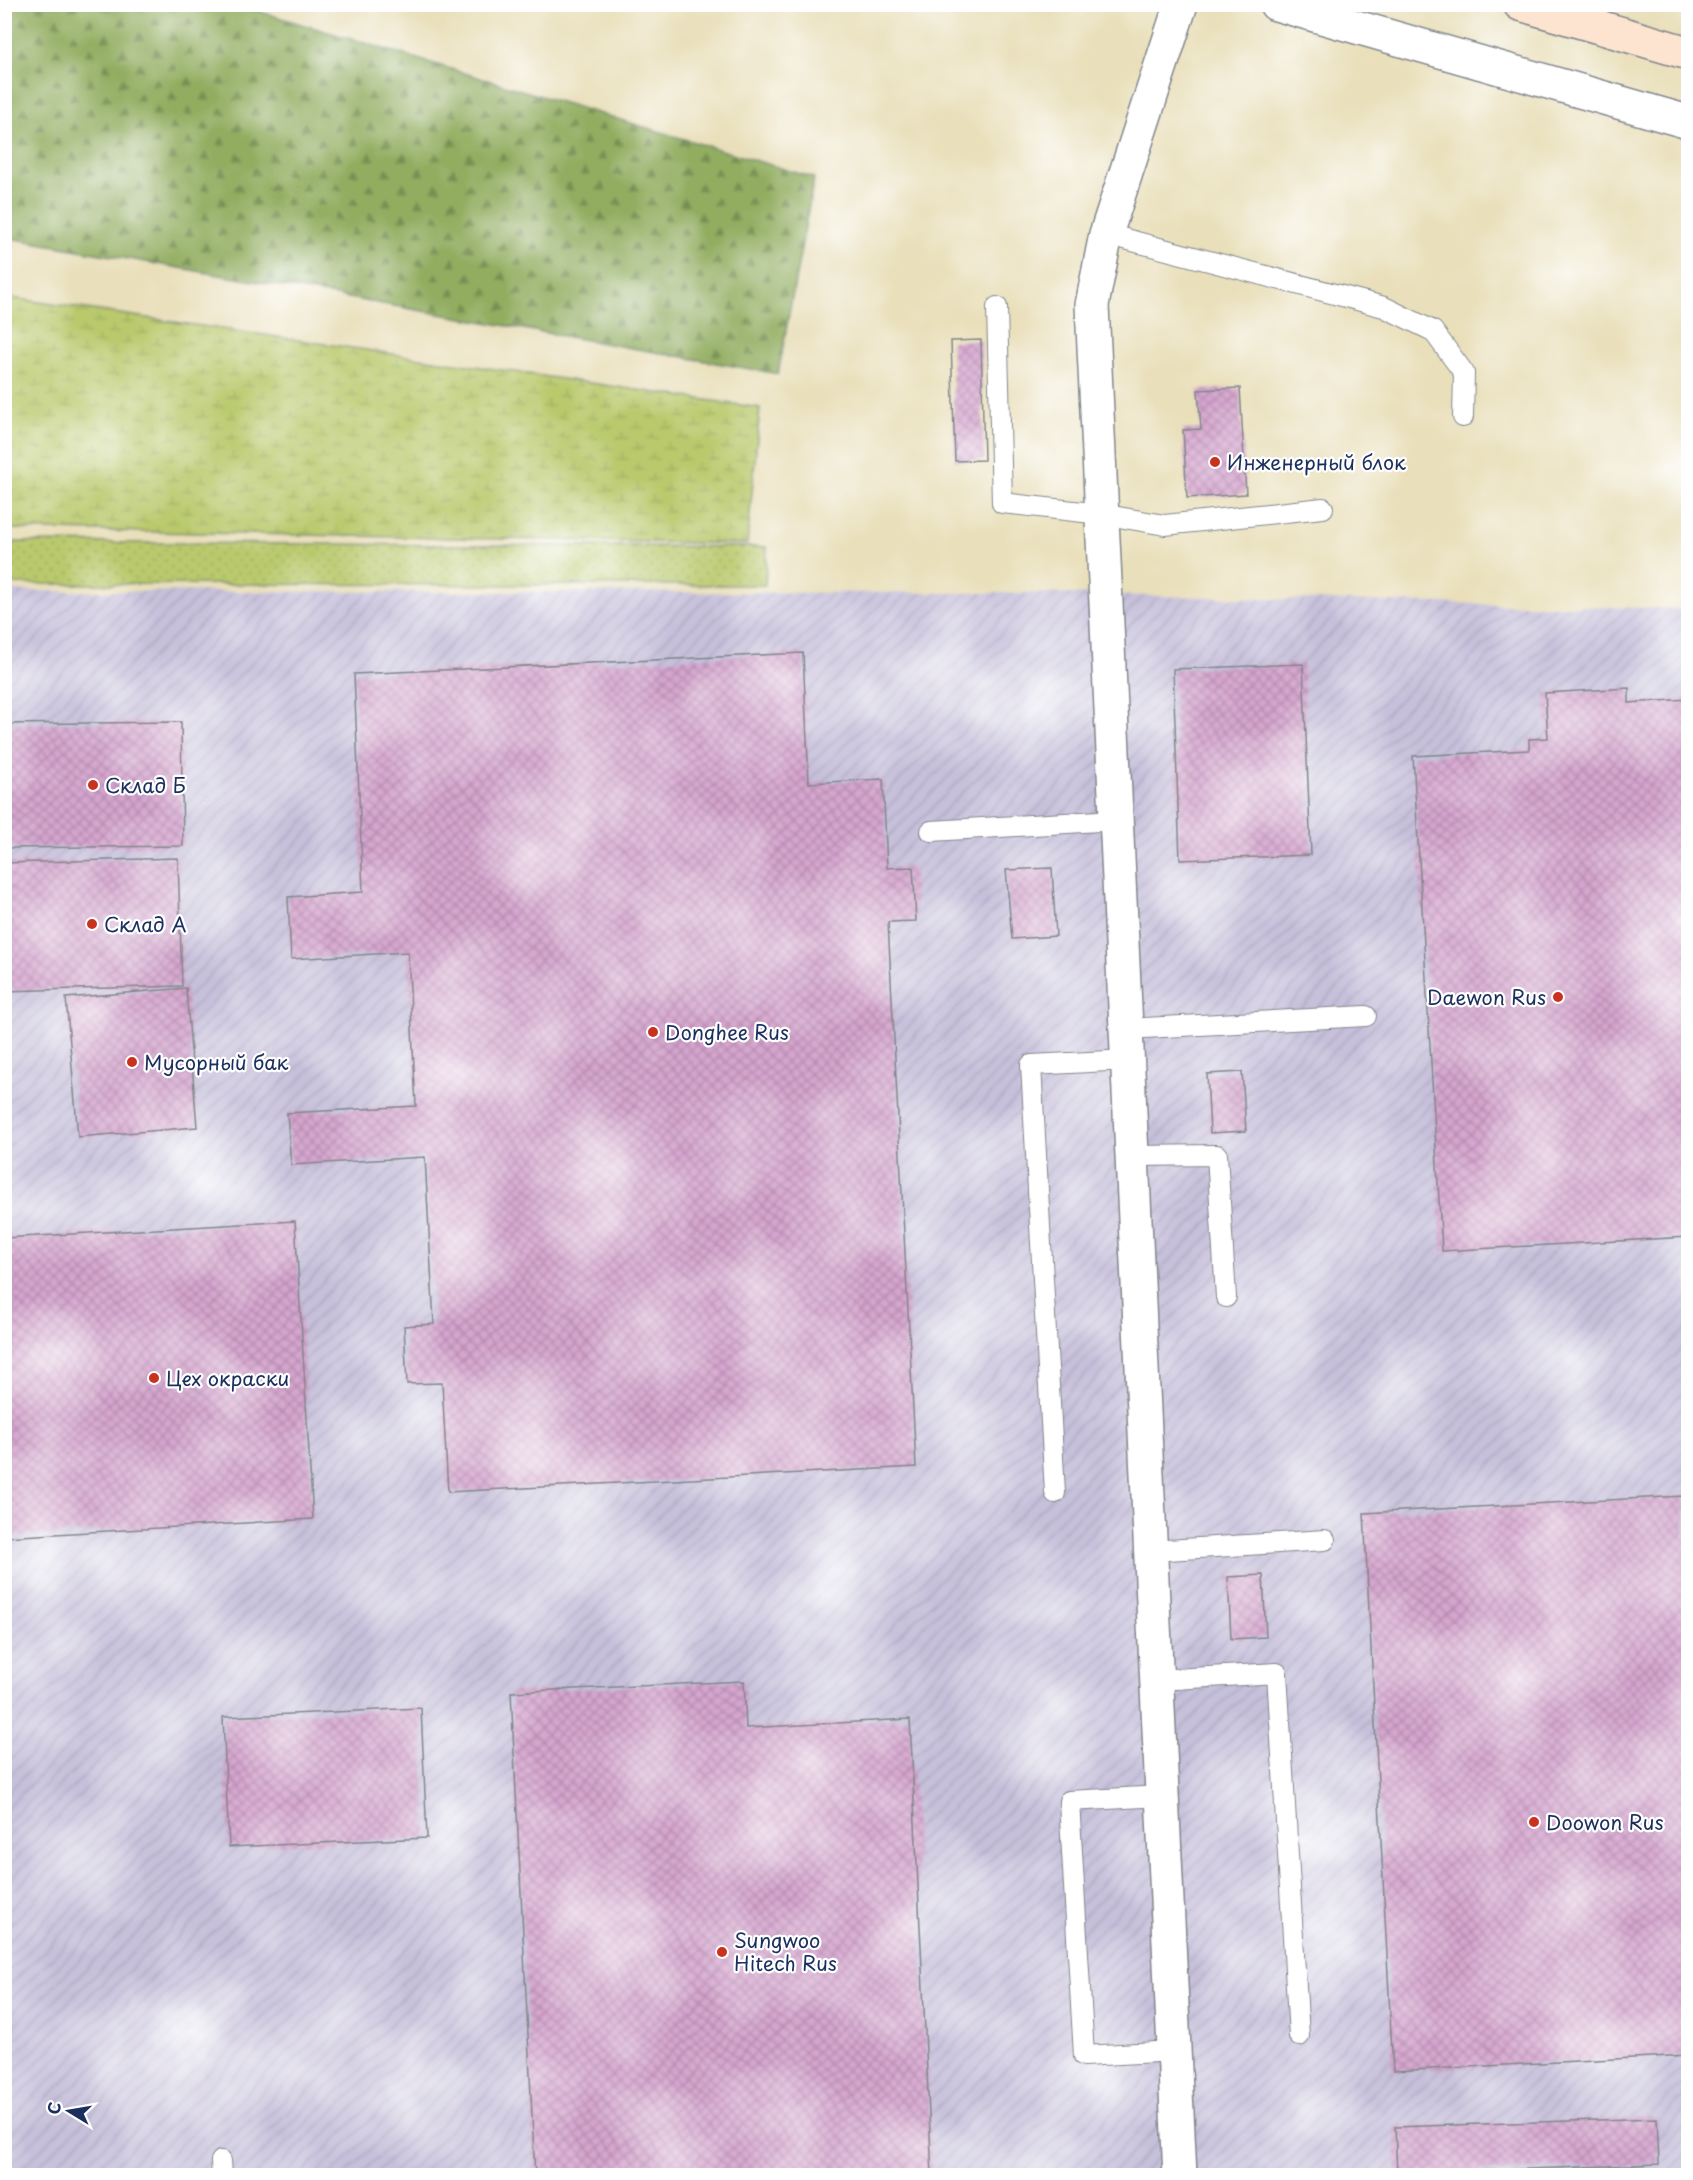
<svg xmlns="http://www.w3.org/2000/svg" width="1693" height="2180" viewBox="0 0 1693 2180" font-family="'Playpen Sans',sans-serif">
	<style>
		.industrial { fill: url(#industrial-furrows) }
		.grass { fill: url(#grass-dots); stroke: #6a7c65; stroke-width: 1.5 }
		.forest { fill: url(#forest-firs); stroke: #566e5f; stroke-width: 1.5 }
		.wetland { fill: url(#wetland-marsh); stroke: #6a7c65; stroke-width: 1.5 }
		.building { fill: url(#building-cross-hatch) }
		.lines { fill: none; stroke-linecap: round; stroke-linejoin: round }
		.service-casing { stroke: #82878c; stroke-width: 22 }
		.minor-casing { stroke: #82878c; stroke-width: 36 }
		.secondary-casing { stroke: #82878c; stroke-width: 36 }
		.service { stroke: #fff; stroke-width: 20 }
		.minor { stroke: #fff; stroke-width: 33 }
		.secondary { stroke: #fde4d1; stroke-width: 33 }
		.poi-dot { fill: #c8321e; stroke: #fff; stroke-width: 2 }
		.labels { text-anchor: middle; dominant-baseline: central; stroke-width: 4.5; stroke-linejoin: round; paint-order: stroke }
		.poi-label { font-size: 20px; fill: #1b2f5e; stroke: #fff; text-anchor: start }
	</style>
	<defs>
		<pattern id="industrial-furrows" width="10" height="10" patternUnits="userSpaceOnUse" patternTransform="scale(1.5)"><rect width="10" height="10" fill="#c6c0da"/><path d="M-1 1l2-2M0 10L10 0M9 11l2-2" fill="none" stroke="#aaa5be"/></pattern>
		<pattern id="grass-dots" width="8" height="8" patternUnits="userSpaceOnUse" patternTransform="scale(1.5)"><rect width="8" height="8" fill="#b9c96c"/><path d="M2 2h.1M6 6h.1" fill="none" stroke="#9ead60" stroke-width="1.8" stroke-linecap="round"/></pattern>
		<pattern id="forest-firs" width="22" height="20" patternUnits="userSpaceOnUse" patternTransform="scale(1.5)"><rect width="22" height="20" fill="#92ad60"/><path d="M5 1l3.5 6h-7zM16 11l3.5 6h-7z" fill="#768d52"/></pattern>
		<pattern id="wetland-marsh" width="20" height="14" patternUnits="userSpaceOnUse" patternTransform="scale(1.5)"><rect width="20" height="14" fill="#b9c96c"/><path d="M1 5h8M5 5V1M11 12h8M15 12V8" fill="none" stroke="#9ead60"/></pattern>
		<pattern id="building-cross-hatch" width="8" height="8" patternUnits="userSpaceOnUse" patternTransform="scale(1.5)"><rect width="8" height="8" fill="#d7a6cf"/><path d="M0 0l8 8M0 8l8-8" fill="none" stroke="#ae88ab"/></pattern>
	</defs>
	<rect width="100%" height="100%" fill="#fff"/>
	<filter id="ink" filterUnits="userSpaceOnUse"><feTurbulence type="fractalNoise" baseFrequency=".0167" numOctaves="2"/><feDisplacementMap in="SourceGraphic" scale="12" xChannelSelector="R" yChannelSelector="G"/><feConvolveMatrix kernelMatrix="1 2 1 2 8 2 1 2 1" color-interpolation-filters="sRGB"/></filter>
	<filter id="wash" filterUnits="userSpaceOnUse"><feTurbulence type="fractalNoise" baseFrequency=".008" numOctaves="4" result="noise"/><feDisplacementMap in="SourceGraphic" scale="24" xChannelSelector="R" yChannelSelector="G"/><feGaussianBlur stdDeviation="1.35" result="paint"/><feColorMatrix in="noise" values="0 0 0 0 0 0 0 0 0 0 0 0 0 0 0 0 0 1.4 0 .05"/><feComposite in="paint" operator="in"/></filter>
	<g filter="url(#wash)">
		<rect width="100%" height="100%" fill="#e9dfba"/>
		<path class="industrial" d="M 5,591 L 1032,593 L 1688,609 L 1688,2175 L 5,2176 Z"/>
		<path class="grass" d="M 5,542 L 767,547 L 765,585 L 5,584 Z"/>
		<path class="forest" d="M 4,5 L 238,5 L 814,178 L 778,374 L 5,237 Z"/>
		<path class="wetland" d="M 5,297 L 760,408 L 747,544 L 5,529 Z"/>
		<g id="blocks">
			<path class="building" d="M 981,340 L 984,460 L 955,461 L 951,341 Z
				M 1240,388 L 1246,494 L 1187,498 L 1183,430 L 1201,429 L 1198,390 Z
				M 803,653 L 809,783 L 883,779 L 887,868 L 913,867 L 916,921 L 888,922 L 916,1467 L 448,1492 L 442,1383 L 407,1384 L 404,1326 L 434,1324 L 425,1157 L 291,1165 L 287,1113 L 416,1106 L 408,952 L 291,959 L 288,897 L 363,892 L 354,674 Z
				M 1303,664 L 1311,855 L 1180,860 L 1173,669 Z
				M 1629,688 L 1629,703 L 1688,699 L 1688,1237 L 1442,1251 L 1413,756 L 1529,750 L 1529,739 L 1548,738 L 1545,693 Z
				M 181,722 L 183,846 L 4,848 L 4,724 Z
				M 178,858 L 182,986 L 4,991 L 4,863 Z
				M 1052,868 L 1056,936 L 1012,939 L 1006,870 Z
				M 186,988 L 197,1127 L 78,1137 L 66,998 Z
				M 1242,1072 L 1246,1131 L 1210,1133 L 1207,1074 Z
				M 295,1221 L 313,1519 L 4,1537 L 4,1238 Z
				M 1684,1496 L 1688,1588 L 1688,2055 L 1393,2071 L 1364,1513 Z
				M 1263,1575 L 1266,1637 L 1231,1639 L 1228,1577 Z
				M 744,1681 L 746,1728 L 910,1719 L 932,2176 L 535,2176 L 511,1692 Z
				M 421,1708 L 427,1838 L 229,1847 L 223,1717 Z
				M 1657,2118 L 1659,2164 L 1397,2174 L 1395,2127 Z"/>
		</g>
	</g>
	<g filter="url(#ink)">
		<use href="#blocks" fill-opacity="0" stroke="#82878c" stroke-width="1.5"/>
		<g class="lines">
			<g class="service-casing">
				<path id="service" d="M 1106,234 L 1384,307 L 1433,331 L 1464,373 L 1463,417
					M 997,307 L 1002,503 L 1101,514 L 1165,525 L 1323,508
					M 931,831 L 1116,820
					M 1126,1029 L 1366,1016
					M 1134,1156 L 1217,1155 L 1226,1297
					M 1055,1493 L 1031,1065 L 1128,1060
					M 1151,1551 L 1325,1540
					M 1157,1680 L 1277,1673 L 1299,2036
					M 1162,1796 L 1069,1801 L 1084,2056 L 1174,2051
					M 221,2161 L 222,2176"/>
			</g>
			<g class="minor-casing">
				<path id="minor" d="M 1276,4 L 1688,122
					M 1180,2176 L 1092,305 L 1106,234 L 1181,4"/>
			</g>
			<g class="secondary-casing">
				<path id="secondary" d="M 1520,4 L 1688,53"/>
			</g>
			<use href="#service" class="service"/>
			<use href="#minor" class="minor"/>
			<use href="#secondary" class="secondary"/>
		</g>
	</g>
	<g class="poi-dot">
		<circle cx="1215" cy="462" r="6"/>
		<circle cx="93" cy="785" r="6"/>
		<circle cx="92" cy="924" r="6"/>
		<circle cx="1558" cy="997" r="6"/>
		<circle cx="653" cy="1032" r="6"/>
		<circle cx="132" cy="1062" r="6"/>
		<circle cx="154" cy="1378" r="6"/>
		<circle cx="1534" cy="1822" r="6"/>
		<circle cx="722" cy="1952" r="6"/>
	</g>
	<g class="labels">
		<g class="poi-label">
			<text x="1227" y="462">Инженерный блок</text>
			<text x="105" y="785">Склад Б</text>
			<text x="104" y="924">Склад А</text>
			<text x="1546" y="997" text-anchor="end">Daewon Rus</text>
			<text x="665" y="1032">Donghee Rus</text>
			<text x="144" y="1062">Мусорный бак</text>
			<text x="166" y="1378">Цех окраски</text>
			<text x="1546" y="1822">Doowon Rus</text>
			<text x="734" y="1940">Sungwoo<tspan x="734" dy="23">Hitech Rus</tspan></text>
		</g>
	</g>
	<rect width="1693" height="2180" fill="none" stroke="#fff" stroke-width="24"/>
	<g transform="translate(69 2111) rotate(281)" stroke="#ffffff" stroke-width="4.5" paint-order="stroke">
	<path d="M0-4.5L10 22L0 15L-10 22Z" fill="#1b2f5e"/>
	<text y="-9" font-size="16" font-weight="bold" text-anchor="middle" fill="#1b2f5e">С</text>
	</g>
</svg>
